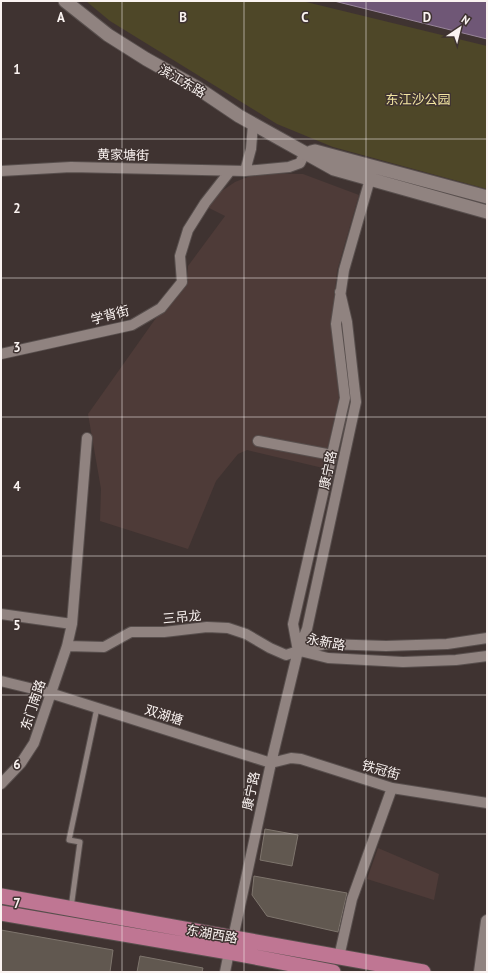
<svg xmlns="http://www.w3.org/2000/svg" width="488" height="973" viewBox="0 0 488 973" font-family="'PT Sans','Noto Sans SC',sans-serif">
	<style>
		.built { fill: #4e3b38 }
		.green { fill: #4e4728 }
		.water { fill: #6f5776; stroke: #99869b }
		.building { fill: #615850; stroke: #7e756d }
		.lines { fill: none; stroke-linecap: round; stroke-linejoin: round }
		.service-casing { stroke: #584f4d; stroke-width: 7 }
		.minor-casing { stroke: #584f4d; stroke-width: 12 }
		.tertiary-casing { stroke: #584f4d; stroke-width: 14 }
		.secondary-casing { stroke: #584f4d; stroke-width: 15 }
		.primary-casing { stroke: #584f4d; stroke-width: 17 }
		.service { stroke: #908380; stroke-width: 5 }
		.minor { stroke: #908380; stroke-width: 10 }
		.tertiary { stroke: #908380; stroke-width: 12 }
		.secondary { stroke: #908380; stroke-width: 13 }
		.primary { stroke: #bf7693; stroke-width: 15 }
		.grid { fill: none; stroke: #faf3f1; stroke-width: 1; stroke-opacity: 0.55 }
		.labels { text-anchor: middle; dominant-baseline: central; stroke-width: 3; stroke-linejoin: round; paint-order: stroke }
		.street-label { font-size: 13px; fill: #faf3f1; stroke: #3f3331 }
		.park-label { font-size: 13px; fill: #f2e5a1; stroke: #3f3331 }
		.grid-label { font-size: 13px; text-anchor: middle; font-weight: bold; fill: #faf3f1; stroke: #3f3331; stroke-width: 3; stroke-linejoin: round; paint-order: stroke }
	</style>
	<rect width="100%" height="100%" fill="#3f3331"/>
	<path class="built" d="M 258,173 L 303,174 L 359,195 L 337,271 L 332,320 L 339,398 L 323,468 L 247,450 L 238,454 L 216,481 L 188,549 L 100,521 L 101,489 L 88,414 L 156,318 L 164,310 L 187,282 L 188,266 L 225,216 L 207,207 L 216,195 L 235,182 Z
		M 378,848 L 439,874 L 434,900 L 367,879 Z"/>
	<path class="green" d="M 86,1 L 302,1 L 487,46 L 487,189 L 333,147 L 277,124 L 110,21 Z"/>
	<path class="water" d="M 334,1 L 487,1 L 487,39 Z"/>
	<path class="building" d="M 265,829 L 298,835 L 292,866 L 260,860 Z
		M 254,876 L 347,893 L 338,932 L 267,916 L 252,895 Z
		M 1,930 L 113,950 L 110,972 L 1,972 Z
		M 140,956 L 203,968 L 202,972 L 137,972 Z"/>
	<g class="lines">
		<g class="service-casing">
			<path id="service" d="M 71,908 L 80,842 L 69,840 L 97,708"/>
		</g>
		<g class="minor-casing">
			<path id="minor" d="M 1,171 L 71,167 L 245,171 L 289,167 L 300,163 L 305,153
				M 245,171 L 251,149 L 253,124
				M 1,354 L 132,325 L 161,308 L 182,282 L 180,256 L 188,230 L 205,203 L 230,171
				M 258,441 L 332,455
				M 1,614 L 72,624
				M 67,646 L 104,647 L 131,632 L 164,632 L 207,627 L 228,628 L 246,634 L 270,648 L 286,655 L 298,651 L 326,644 L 386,646 L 447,644 L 487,638
				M 298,651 L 293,624 L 345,398 L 336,324 L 344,270 L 370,179
				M 300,651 L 328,658 L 403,662 L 456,660 L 487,656
				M 1,681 L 50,693 L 271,763 L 291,758 L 301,759 L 392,788 L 487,803
				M 1,784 L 21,763 L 34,743 L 67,646 L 72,624 L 87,438
				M 339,957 L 352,899 L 392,788
				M 225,972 L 229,952 L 233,938 L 271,763 L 298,651 L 307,629 L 356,402 L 347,322 L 340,292"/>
		</g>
		<g class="tertiary-casing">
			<path id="tertiary" d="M 480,972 L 487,921"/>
		</g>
		<g class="secondary-casing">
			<path id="secondary" d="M 65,1 L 108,35 L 146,59 L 196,87 L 239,116 L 334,169 L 487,212
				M 311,152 L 315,151 L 487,197"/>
		</g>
		<g class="primary-casing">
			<path id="primary" d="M 1,896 L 423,972
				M 1,913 L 229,952 L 333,972"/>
		</g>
		<use href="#service" class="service"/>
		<use href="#minor" class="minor"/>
		<use href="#tertiary" class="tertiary"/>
		<use href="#secondary" class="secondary"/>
		<use href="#primary" class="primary"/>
	</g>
	<path class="grid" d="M 122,1 L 122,972M 244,1 L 244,972M 366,1 L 366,972M 1,139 L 487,139M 1,278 L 487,278M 1,417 L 487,417M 1,556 L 487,556M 1,695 L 487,695M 1,834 L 487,834"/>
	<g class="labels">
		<g class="street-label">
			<text transform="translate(182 81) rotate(30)">滨江东路</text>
			<text transform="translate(123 155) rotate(1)">黄家塘街</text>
			<text transform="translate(110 315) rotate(-15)">学背街</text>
			<text transform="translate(328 470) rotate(-78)">康宁路</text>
			<text transform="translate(182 617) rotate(-5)">三吊龙</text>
			<text transform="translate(326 642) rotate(11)">永新路</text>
			<text transform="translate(33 705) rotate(-72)">东门南路</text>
			<text transform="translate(164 715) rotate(17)">双湖塘</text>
			<text transform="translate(381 770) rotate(16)">铁冠街</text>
			<text transform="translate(251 791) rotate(-78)">康宁路</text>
			<text transform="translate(212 934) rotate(10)">东湖西路</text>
		</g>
		<g class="park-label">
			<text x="418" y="99">东江沙公园</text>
		</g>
	</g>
	<g class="grid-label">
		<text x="61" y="22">A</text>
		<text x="183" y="22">B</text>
		<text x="305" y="22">C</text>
		<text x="427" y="22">D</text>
		<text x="17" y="74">1</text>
		<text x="17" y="213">2</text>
		<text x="17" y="352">3</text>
		<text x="17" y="491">4</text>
		<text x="17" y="630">5</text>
		<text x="17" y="769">6</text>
		<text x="17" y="908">7</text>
	</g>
	<rect width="488" height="973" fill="none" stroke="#faf3f1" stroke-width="4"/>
	<g transform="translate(460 28) rotate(35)" stroke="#3f3331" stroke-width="3" paint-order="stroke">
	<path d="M0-3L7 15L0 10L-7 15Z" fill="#faf3f1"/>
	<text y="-6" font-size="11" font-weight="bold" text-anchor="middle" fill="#faf3f1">N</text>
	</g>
</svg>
